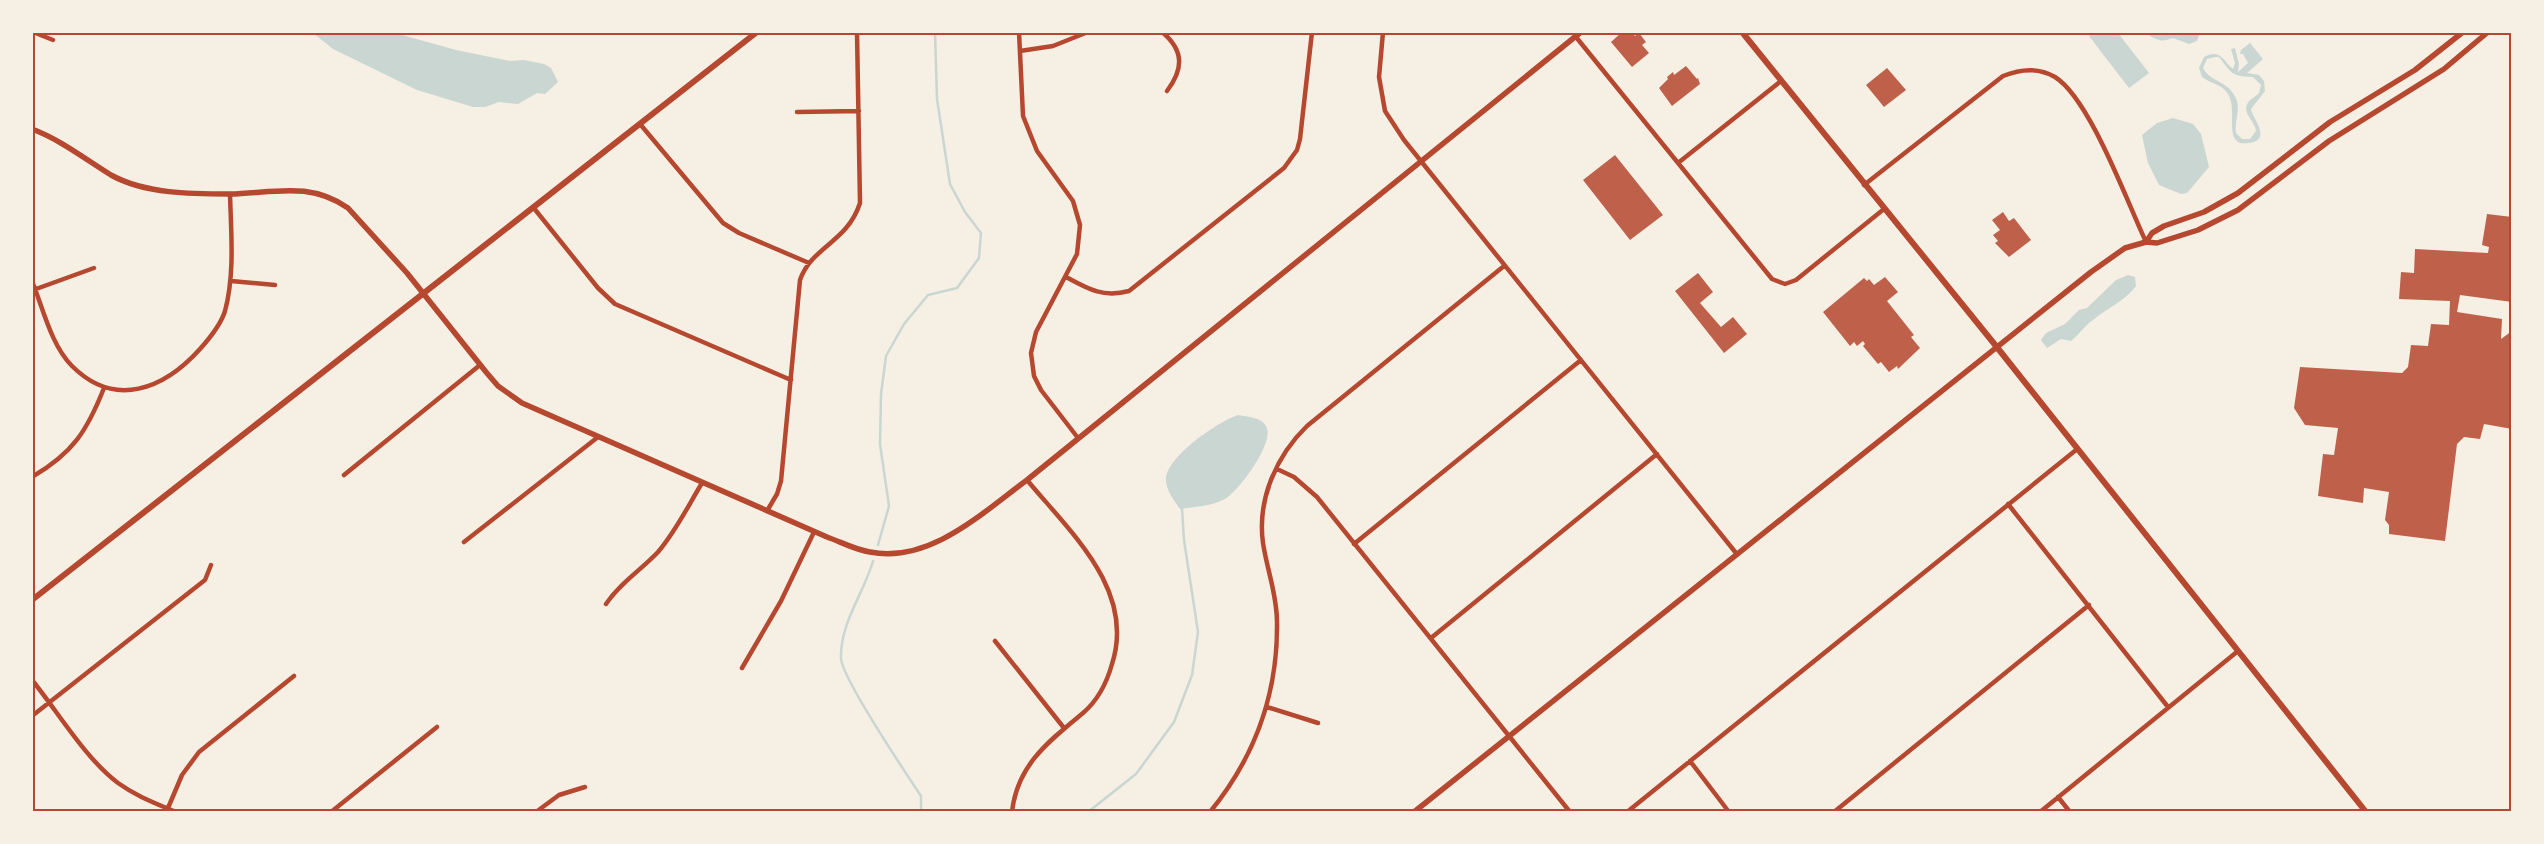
<svg xmlns="http://www.w3.org/2000/svg" width="2544" height="844" viewBox="0 0 2544 844" font-family="'Public Sans',sans-serif">
	<style>
		.water { fill: #c9d6d2; fill-rule: evenodd }
		.lines { fill: none; stroke-linecap: round; stroke-linejoin: round }
		.stream { stroke: #c9d6d2; stroke-width: 2.5 }
		.building { fill: #bf614a }
		.minor { stroke: #b5482f; stroke-width: 4.5 }
		.tertiary { stroke: #b5482f; stroke-width: 5.5 }
		.secondary { stroke: #b5482f; stroke-width: 6 }
		.neatline { fill: none; stroke: #b5482f; stroke-width: 2 }
	</style>
	<rect width="100%" height="100%" fill="#f6efe4"/>
	<path class="water" d="M 2094,32 L 2118,33 L 2149,73 L 2129,88 L 2089,36 Z
		M 2200,32 L 2197,41 L 2189,44 L 2173,38 C 2162,42 2160,41 2150,36 L 2150,33 Z
		M 313,33 L 395,33 L 456,50 L 510,61 L 524,60 L 544,64 L 551,68 L 558,82 L 545,94 L 537,93 L 518,104 L 499,102 L 485,107 L 473,107 L 417,90 L 333,49 Z
		M 2250,43 L 2263,59 L 2247,73 L 2259,75 L 2264,81 L 2265,91 L 2251,109 C 2252,118 2273,140 2249,143 C 2221,147 2239,111 2228,94 C 2222,84 2211,84 2202,77 L 2199,68 L 2204,57 C 2221,48 2223,61 2233,69 L 2235,63 L 2231,49 L 2235,48 L 2239,64 L 2238,72 L 2248,63 L 2243,54 L 2240,54 L 2241,50 ZM 2215,57 L 2219,57 C 2232,73 2230,76 2253,77 L 2261,85 L 2259,93 C 2257,96 2252,98 2249,101 C 2240,113 2255,120 2256,131 L 2250,139 L 2242,139 L 2236,133 C 2234,122 2240,113 2237,101 C 2230,80 2210,83 2203,68 L 2207,59 Z
		M 2173,118 L 2193,124 L 2201,134 L 2209,167 L 2187,193 L 2181,194 L 2159,185 L 2148,163 L 2142,135 L 2157,123 Z
		M 2128,275 L 2135,277 L 2136,286 C 2125,301 2107,308 2093,320 C 2084,326 2080,334 2071,341 L 2061,339 L 2047,348 L 2041,340 L 2046,333 L 2065,324 L 2079,310 L 2087,308 L 2116,280 Z
		M 1238,415 C 1248,417 1261,417 1266,426 C 1276,441 1239,491 1225,499 C 1213,506 1193,507 1180,509 C 1174,500 1167,492 1166,481 C 1164,458 1219,421 1238,415 Z"/>
	<g class="lines">
		<path class="stream" d="M 878,545 L 889,506 L 880,444 L 881,394 L 886,356 L 904,324 L 928,295 L 957,288 L 979,258 L 981,233 L 965,212 L 950,184 L 937,99 L 935,32
			M 873,561 C 864,593 840,623 841,658 C 841,676 907,775 921,796 L 921,812
			M 1088,812 L 1136,774 L 1174,722 L 1192,675 L 1198,632 L 1184,540 L 1182,509"/>
	</g>
	<path class="building" d="M 1622,32 L 1632,32 L 1635,36 L 1639,33 L 1646,42 L 1642,45 L 1649,53 L 1632,67 L 1611,42 Z
		M 1686,66 L 1697,79 L 1698,78 L 1700,84 L 1672,106 L 1659,88 L 1668,79 L 1667,77 L 1673,72 L 1674,75 Z
		M 1887,68 L 1906,90 L 1884,107 L 1866,85 Z
		M 1615,155 L 1663,215 L 1630,240 L 1583,180 Z
		M 2003,212 L 2009,221 L 2014,218 L 2031,240 L 2009,257 L 1995,243 L 1998,241 L 1993,235 L 2000,230 L 1992,220 Z
		M 2487,214 L 2512,217 L 2512,302 L 2460,295 L 2457,312 L 2502,319 L 2501,339 L 2512,331 L 2512,429 L 2484,424 L 2480,439 L 2464,437 L 2457,444 L 2445,541 L 2389,534 L 2389,525 L 2385,520 L 2389,492 L 2364,488 L 2363,503 L 2318,496 L 2323,454 L 2334,455 L 2338,428 L 2305,425 L 2294,408 L 2300,367 L 2402,373 L 2408,367 L 2411,345 L 2428,346 L 2431,324 L 2449,325 L 2450,301 L 2399,299 L 2401,272 L 2414,273 L 2415,249 L 2488,253 L 2489,247 L 2482,245 Z
		M 1698,273 L 1713,292 L 1700,303 L 1721,327 L 1733,317 L 1747,334 L 1724,353 L 1675,291 Z
		M 1885,277 L 1898,292 L 1887,301 L 1914,335 L 1911,337 L 1920,348 L 1898,369 L 1897,366 L 1889,372 L 1881,362 L 1878,364 L 1863,346 L 1865,344 L 1863,341 L 1857,346 L 1854,342 L 1850,346 L 1823,312 L 1864,278 L 1867,281 L 1869,279 L 1874,285 Z"/>
	<g class="lines">
		<path class="minor" d="M 33,32 L 53,40
			M 1019,32 L 1023,116 L 1037,151 L 1073,201 L 1080,225 L 1077,254 L 1036,332 L 1031,353 L 1034,376 L 1041,390 L 1078,438
			M 1162,32 C 1185,51 1183,70 1167,91
			M 1383,32 L 1379,77 L 1385,111 L 1404,140 L 1736,553
			M 1576,37 L 1772,279 L 1785,284 L 1796,280 L 1884,209
			M 1020,51 L 1053,46 L 1088,32
			M 797,112 L 859,111
			M 640,124 L 723,223 L 739,233 L 809,263
			M 1678,163 L 1781,81
			M 1864,185 L 2003,76 C 2020,69 2038,67 2055,77 C 2090,99 2127,202 2146,242
			M 533,207 L 598,288 L 615,304 L 791,380
			M 1066,277 C 1088,289 1103,298 1129,291 L 1284,168 L 1297,150 L 1300,139 L 1312,32
			M 32,281 C 43,308 51,345 72,366 C 115,409 164,389 200,349 C 209,339 221,324 225,311 C 235,274 231,232 230,194
			M 231,281 L 275,285
			M 36,289 L 94,268
			M 1277,469 L 1294,477 L 1317,497 L 1570,812
			M 344,475 L 480,365
			M 32,477 C 73,453 87,431 104,388
			M 2008,504 L 2168,707
			M 767,511 L 777,494 L 781,481 L 800,280 C 812,246 847,243 860,203 L 857,32
			M 464,542 L 598,437
			M 1354,544 L 1581,360
			M 606,604 C 620,583 641,570 658,552 C 676,531 688,506 702,483
			M 1431,638 L 1657,454
			M 995,641 L 1064,728
			M 742,668 L 781,601 L 814,532
			M 32,680 C 58,712 85,758 118,783 C 136,796 155,803 176,812
			M 1267,707 L 1318,723
			M 32,716 L 205,580 L 211,565
			M 1690,761 L 1729,812
			M 2058,797 L 2070,812
			M 168,808 L 182,775 L 199,752 L 294,676
			M 331,812 L 437,727
			M 536,812 L 559,795 L 585,787
			M 1012,812 C 1017,765 1049,741 1083,713 C 1097,701 1107,682 1112,664 C 1136,590 1070,532 1027,480
			M 1210,812 C 1255,757 1278,692 1277,622 C 1277,594 1267,570 1263,543 C 1257,500 1276,456 1307,426 L 1504,266
			M 1627,812 L 2076,450
			M 1834,812 L 2089,605
			M 2040,812 L 2238,651"/>
		<path class="tertiary" d="M 2463,32 L 2415,70 L 2330,122 L 2238,193 L 2204,212 L 2164,226 L 2152,233 L 2146,242 L 2157,243 L 2198,230 L 2238,210 L 2329,141 L 2444,69 L 2488,32
			M 32,129 C 61,140 85,159 111,175 C 145,194 192,194 230,194 C 274,193 309,181 348,208 L 407,273 L 486,372 L 498,386 L 522,403 L 827,537 C 841,542 856,550 870,552 C 930,564 983,512 1027,480 L 1581,32
			M 1414,812 L 2091,272 L 2125,248 L 2146,242"/>
		<path class="secondary" d="M 1742,32 L 1996,346 L 2366,812
			M 32,600 L 757,32"/>
	</g>
	<rect width="2544" height="844" fill="none" stroke="#f6efe4" stroke-width="68"/>
	<rect x="34" y="34" width="2476" height="776" class="neatline"/>
</svg>
